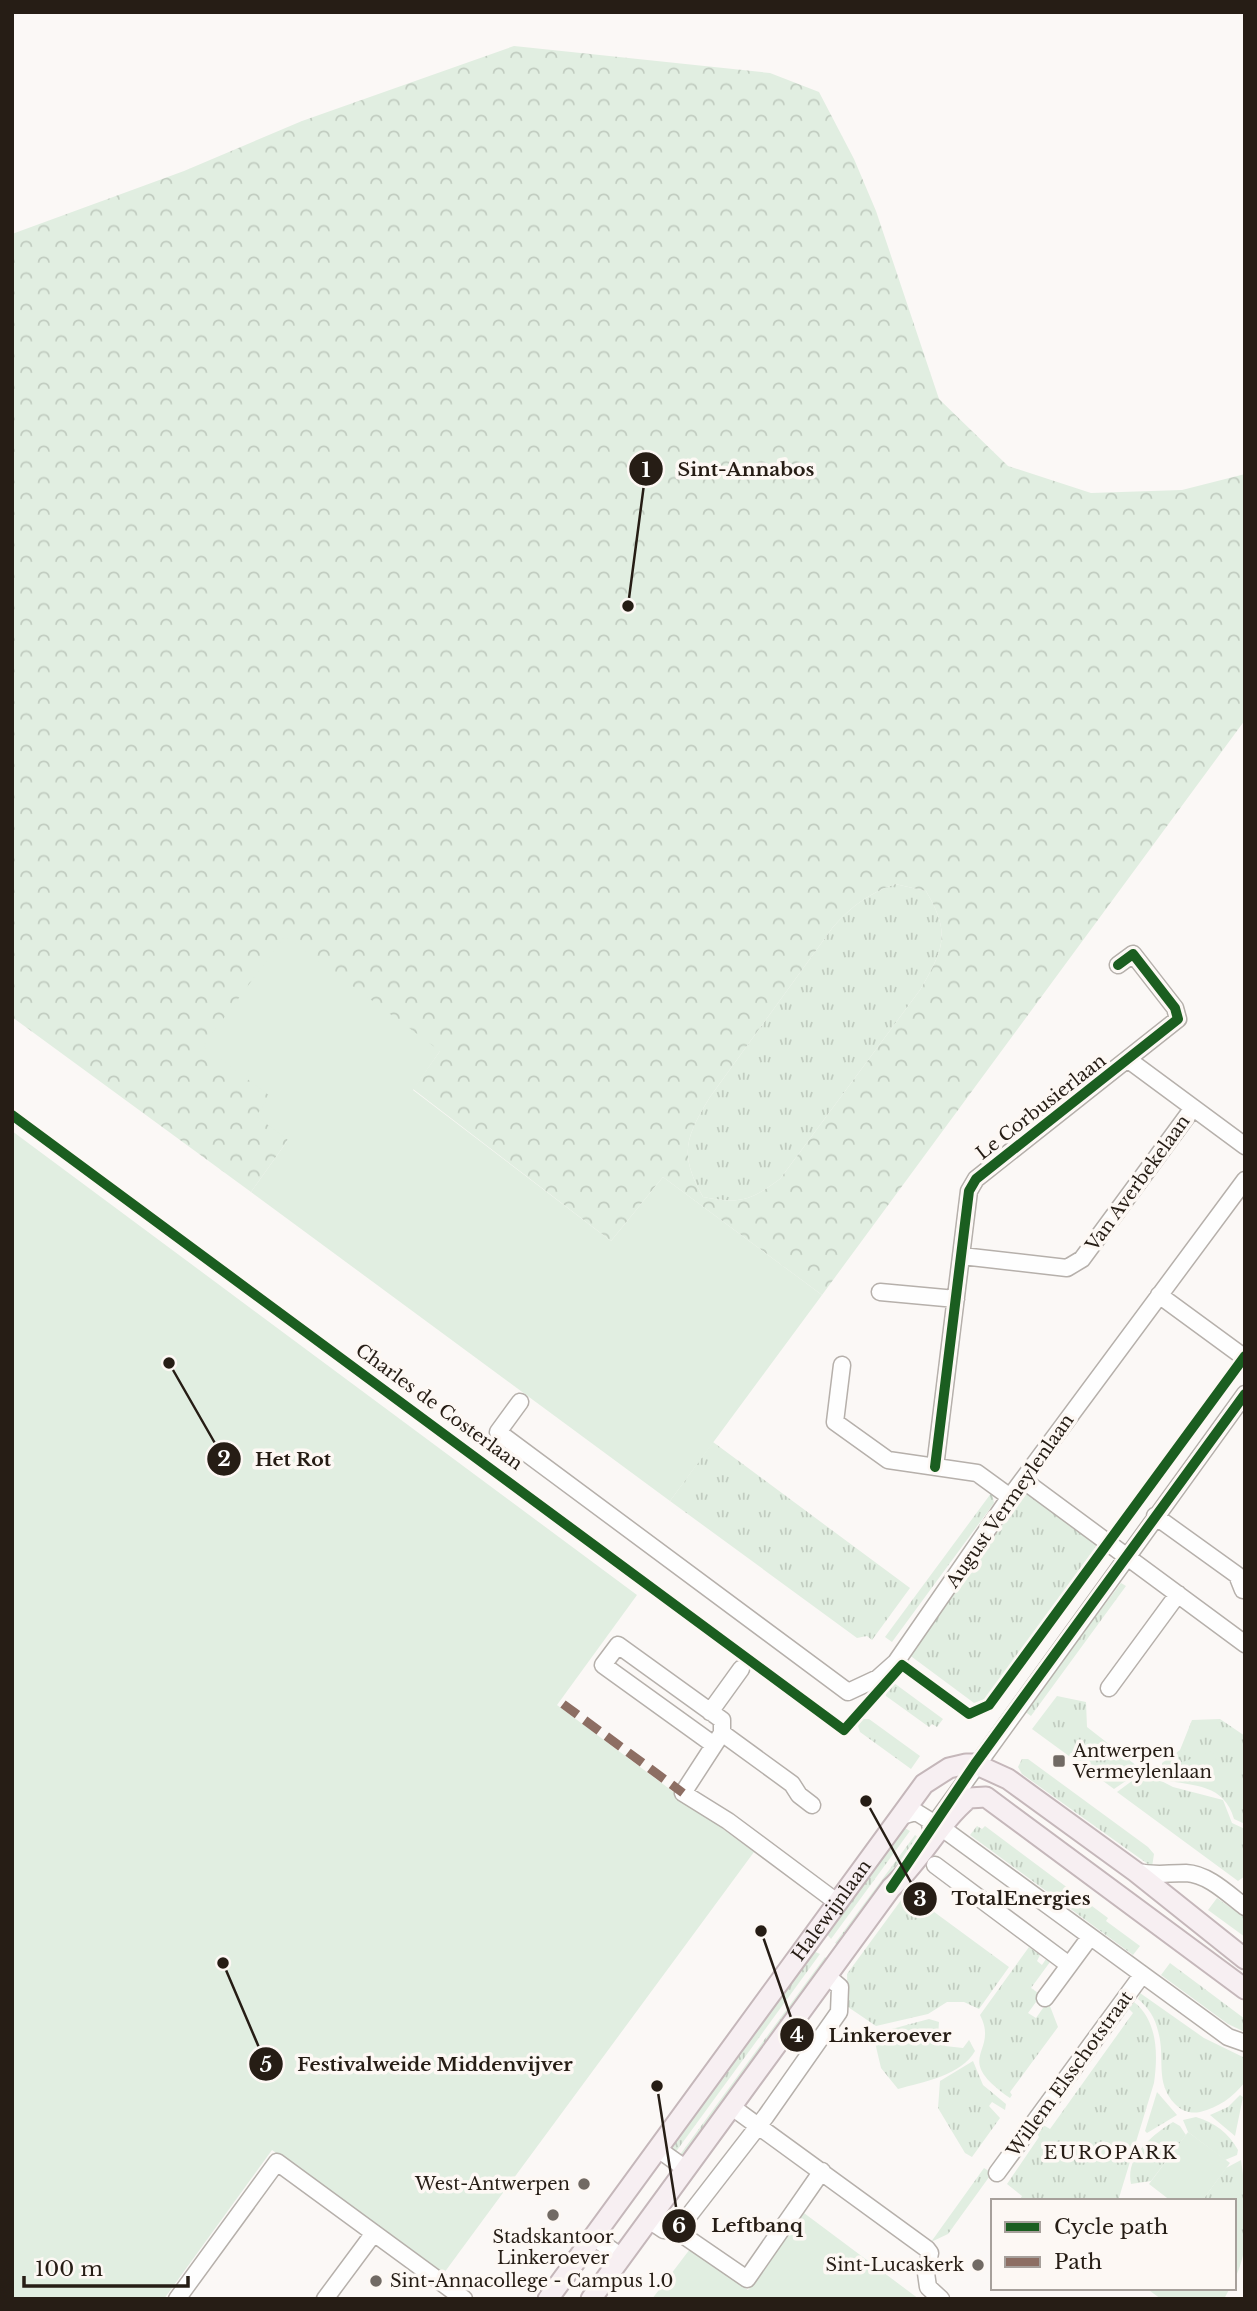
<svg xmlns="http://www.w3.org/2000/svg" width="1257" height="2311" viewBox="0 0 1257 2311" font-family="'Libre Baskerville',serif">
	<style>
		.grass { fill: url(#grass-tufts) }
		.forest { fill: url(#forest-crowns); fill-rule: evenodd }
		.green { fill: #e1eee1 }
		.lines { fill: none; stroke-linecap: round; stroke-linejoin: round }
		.minor-casing { stroke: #b6b0ab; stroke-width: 19 }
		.major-casing { stroke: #c5b7ba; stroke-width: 23 }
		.minor { stroke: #fefefe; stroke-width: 16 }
		.major { stroke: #f7eff2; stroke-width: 19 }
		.quiet { stroke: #8d6e63; stroke-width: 9; stroke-dasharray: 18 9; stroke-linecap: butt }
		.cycleway-casing { stroke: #fdf8f4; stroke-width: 15 }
		.cycleway { stroke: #1b5e20; stroke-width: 10 }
		.poi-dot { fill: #716a64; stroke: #fdf8f4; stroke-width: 2.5 }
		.labels { text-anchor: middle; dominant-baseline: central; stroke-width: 7; stroke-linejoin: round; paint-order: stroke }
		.street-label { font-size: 18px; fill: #261d15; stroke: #fdf8f4 }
		.poi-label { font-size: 18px; fill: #261d15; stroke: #fdf8f4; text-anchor: start }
		.neighbourhood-label { font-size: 19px; letter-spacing: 2px; fill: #261d15; stroke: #fdf8f4 }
		.leader { fill: none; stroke: #261d15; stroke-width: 2.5 }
		.callout-dot { fill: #261d15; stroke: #fdf8f4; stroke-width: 2.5 }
		.mark-label { font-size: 21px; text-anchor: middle; font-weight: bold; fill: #fff }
		.callout-label { font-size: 19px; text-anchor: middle; font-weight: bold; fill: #261d15; stroke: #fdf8f4; stroke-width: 7; stroke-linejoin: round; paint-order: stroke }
	</style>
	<defs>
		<pattern id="grass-tufts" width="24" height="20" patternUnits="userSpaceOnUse" patternTransform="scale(1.75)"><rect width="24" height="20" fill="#e1eee1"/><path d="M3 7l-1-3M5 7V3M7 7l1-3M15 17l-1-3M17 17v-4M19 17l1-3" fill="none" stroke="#c1ccc0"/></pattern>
		<pattern id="forest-crowns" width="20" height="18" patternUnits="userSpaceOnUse" patternTransform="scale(1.75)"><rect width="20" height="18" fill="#e1eee1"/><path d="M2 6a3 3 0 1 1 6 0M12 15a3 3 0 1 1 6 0" fill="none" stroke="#c1ccc0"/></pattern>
	</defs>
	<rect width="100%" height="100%" fill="#fbf8f6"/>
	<path class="grass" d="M 895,884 L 926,891 C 951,933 944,949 920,990 L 780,1179 C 750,1201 740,1204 703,1197 C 679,1154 685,1138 710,1097 L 833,927 C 852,906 868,894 895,884 Z
		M 713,1442 L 910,1588 L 872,1640 L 867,1636 L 857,1638 L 670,1501 Z
		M 992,1492 L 994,1503 L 892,1642 L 885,1637 Z
		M 1026,1493 L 1098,1544 L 985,1699 L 974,1703 L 908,1654 Z
		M 1121,1583 L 1126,1586 L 1031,1716 L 1024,1711 Z
		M 887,1683 L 894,1683 L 943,1719 L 937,1727 L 932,1724 L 929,1727 L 886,1696 L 884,1690 Z
		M 1057,1696 L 1086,1702 L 1087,1727 L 1142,1770 L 1114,1789 L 1032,1729 Z
		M 861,1719 L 869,1719 L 920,1756 L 911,1769 L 860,1732 L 858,1726 Z
		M 1220,1719 L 1245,1736 L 1245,1824 L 1234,1819 C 1224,1784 1195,1786 1163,1780 L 1162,1763 L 1180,1750 L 1192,1720 Z
		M 1022,1759 L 1028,1759 L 1148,1847 L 1154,1854 L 1152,1867 L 1022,1774 L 1018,1767 Z
		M 1144,1772 L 1173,1787 L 1223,1800 L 1232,1823 L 1245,1829 L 1245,1876 L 1238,1881 L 1117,1792 Z
		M 977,1826 L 982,1829 L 985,1826 L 1108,1918 L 1106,1921 L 1140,1946 L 1133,1955 L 970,1835 Z
		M 903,1827 L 910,1831 L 831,1939 L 826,1933 Z
		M 915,1835 L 922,1840 L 839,1945 L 835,1943 Z
		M 907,1892 L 1009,1967 L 979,2009 L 964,2002 L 947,2002 L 928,2014 L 876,2026 L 848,2007 L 847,1974 Z
		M 1217,1898 L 1245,1918 L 1245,1937 L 1208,1910 Z
		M 1029,1947 L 1040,1955 L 1037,1961 L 1042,1965 L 1046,1959 L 1050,1962 L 1031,1988 L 1041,1995 L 1028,2013 L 1036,2018 L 1048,2001 L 1058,2027 L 1010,2092 L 1012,2095 L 1010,2098 C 950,2056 1000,2054 980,2015 Z
		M 811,1950 L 820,1954 L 675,2153 L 671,2147 Z
		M 825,1957 L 829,1961 L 685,2158 L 679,2156 Z
		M 1170,1963 L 1245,2019 L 1245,2032 L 1228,2024 L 1161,1975 Z
		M 1140,1993 L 1204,2038 L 1245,2058 L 1245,2082 C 1232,2098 1219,2107 1200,2112 C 1190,2114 1182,2111 1175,2104 C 1154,2082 1166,2058 1158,2031 C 1155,2018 1149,2008 1138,1999 Z
		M 1134,2002 C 1158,2021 1158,2055 1154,2083 L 1118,2201 L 1019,2201 L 1022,2196 L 1007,2184 L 1039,2137 L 1036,2131 L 1040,2123 L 1050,2129 L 1133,2013 L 1129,2009 Z
		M 929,2019 L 939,2022 L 938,2036 L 946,2043 L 945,2046 L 963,2048 L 969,2040 L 975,2051 C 962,2075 923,2082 898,2089 L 881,2068 L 873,2034 Z
		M 973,2061 L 983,2085 L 1006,2104 L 1005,2110 L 992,2102 L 989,2106 L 1000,2118 L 972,2157 L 965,2153 L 938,2108 L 940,2081 Z
		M 1157,2092 L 1177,2115 L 1147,2133 L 1145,2131 Z
		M 1240,2095 L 1243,2097 L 1235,2136 L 1210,2115 L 1228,2107 Z
		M 1196,2117 C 1214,2122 1229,2133 1238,2150 L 1237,2155 L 1225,2160 L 1188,2132 L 1183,2120 Z
		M 1173,2122 L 1180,2126 L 1186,2135 L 1151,2181 L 1131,2184 C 1125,2157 1152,2135 1173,2122 Z
		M 1241,2160 C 1246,2197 1253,2245 1234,2280 L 1234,2201 L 1202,2201 L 1226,2168 Z
		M 984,2168 L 992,2173 L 948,2234 L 931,2242 Z
		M 1146,2288 L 1230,2288 L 1224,2299 L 1161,2299 Z"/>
	<path class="forest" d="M 514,46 L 770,73 L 819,92 L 854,159 L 876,211 L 939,399 L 1008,466 L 1091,493 L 1182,490 L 1245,474 L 1245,720 L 822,1295 L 663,1177 L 611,1241 L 413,1089 L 440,1051 L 271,1096 L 288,1140 L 251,1192 L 12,1017 L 12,234 L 184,171 L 302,121 ZM 895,884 L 926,891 C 951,933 944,949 920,990 L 780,1179 C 750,1201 740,1204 703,1197 C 679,1154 685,1138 710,1097 L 833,927 C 852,906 868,894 895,884 Z"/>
	<path class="green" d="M 285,936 L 440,1051 L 413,1090 L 611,1241 L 663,1177 L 822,1295 L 670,1501 L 251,1192 L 288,1140 L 256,1116 L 270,1096 L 203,1046 Z
		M 12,1131 L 637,1595 L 557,1705 L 754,1852 L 444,2273 L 272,2150 L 164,2299 L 12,2299 Z
		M 1213,1751 L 1219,1768 L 1183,1781 L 1177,1764 Z
		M 1188,2132 L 1230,2163 L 1202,2201 L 1171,2201 L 1149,2184 Z
		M 804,2213 L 919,2299 L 652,2299 L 690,2249 L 748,2290 Z"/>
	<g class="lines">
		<g class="minor-casing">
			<path id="minor" d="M 1130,1061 L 1245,1146
				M 962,1256 L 1067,1268 L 1082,1259 L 1193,1108
				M 880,1292 L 956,1299
				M 1159,1295 L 1245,1358
				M 842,1365 L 835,1422 L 888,1460 L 977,1473 L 1010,1497
				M 520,1402 L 498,1432 L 848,1692 L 878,1678 L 896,1662 L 1010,1497 L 1245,1180
				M 935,1467 L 969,1191 L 976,1179 L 1178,1019 L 1175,1008 L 1133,954 L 1118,965
				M 1023,1480 L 1245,1644
				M 1155,1516 L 1237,1575 L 1243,1590
				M 1109,1688 L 1178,1594
				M 710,1712 L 741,1669
				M 722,1733 L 792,1784 L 799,1795 L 812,1805
				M 714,1745 L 603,1665 L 618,1645 L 722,1720 L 722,1733 L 683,1793 L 728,1821 L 838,1903
				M 901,1816 L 916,1812 L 929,1820 L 931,1828
				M 933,1826 L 1245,1394
				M 942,1828 L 1228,2037 L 1245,2043
				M 935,1865 L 1069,1965
				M 1136,1872 C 1159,1876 1166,1873 1186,1873 C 1208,1874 1228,1894 1245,1907
				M 1045,1998 L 1090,1937
				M 732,2107 L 927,2249 L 930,2253 L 926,2273 L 928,2287 L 941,2299
				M 658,2149 L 686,2169
				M 997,2173 L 1142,1975
				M 649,2220 L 664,2230 L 677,2231 L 747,2279 L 822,2171
				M 677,2231 L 766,2116 L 839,2012 L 840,1987 L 827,1976
				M 593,2237 L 622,2257
				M 177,2299 L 277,2162 L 464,2299
				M 325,2299 L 374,2233"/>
		</g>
		<g class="major-casing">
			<g id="major">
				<path id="s1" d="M 548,2299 L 924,1784 L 949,1768 L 966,1764 L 975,1764 L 1008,1779 L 1136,1872 L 1245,1959"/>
				<path d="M 591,2299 L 891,1888 C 921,1860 940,1822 969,1798 L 986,1797 L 1245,1989"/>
			</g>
		</g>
		<use href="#minor" class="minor"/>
		<use href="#major" class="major"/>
		<path class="quiet" d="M 563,1704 L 683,1793"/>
		<g class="cycleway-casing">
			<path id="cycleway" d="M 12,1115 L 844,1730 L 902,1665 L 969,1714 L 989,1705 L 1245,1356
				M 935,1467 L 969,1191 L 976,1179 L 1178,1019 L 1175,1008 L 1133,954 L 1118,965
				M 891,1888 L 975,1764 L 1245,1394"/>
		</g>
		<use href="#cycleway" class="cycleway"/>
	</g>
	<g class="poi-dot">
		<rect x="1052" y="1754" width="14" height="14" rx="3.5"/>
		<circle cx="584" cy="2184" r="7"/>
		<circle cx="553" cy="2215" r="7"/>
		<circle cx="978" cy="2265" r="7"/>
		<circle cx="376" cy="2281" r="7"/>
	</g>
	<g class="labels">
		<g class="street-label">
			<text transform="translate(1041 1107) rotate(-38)">Le Corbusierlaan</text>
			<text transform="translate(1138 1183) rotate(-54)">Van Averbekelaan</text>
			<text transform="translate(439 1407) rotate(36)">Charles de Costerlaan</text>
			<text transform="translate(1010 1501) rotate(-55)">August Vermeylenlaan</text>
			<text stroke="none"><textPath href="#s1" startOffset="481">Halewijnlaan</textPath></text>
			<text transform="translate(1070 2074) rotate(-54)">Willem Elsschotstraat</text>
		</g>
		<g class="poi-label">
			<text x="1073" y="1751">Antwerpen<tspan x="1073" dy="21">Vermeylenlaan</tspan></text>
			<text x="570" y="2184" text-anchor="end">West-Antwerpen</text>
			<text x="553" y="2237" text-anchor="middle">Stadskantoor<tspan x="553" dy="21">Linkeroever</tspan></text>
			<text x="964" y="2265" text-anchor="end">Sint-Lucaskerk</text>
			<text x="390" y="2281">Sint-Annacollege - Campus 1.0</text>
		</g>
		<g class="neighbourhood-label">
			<text x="1111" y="2152">EUROPARK</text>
		</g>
	</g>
	<path class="leader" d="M628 606L646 469M169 1363L224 1459M866 1801L920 1899M761 1931L797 2035M223 1963L266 2064M657 2086L679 2226"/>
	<g class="callout-dot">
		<circle cx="628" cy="606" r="7"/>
		<circle cx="169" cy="1363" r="7"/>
		<circle cx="866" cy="1801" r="7"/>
		<circle cx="761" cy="1931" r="7"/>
		<circle cx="223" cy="1963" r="7"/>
		<circle cx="657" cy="2086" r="7"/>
		<circle cx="646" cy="469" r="18"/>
		<circle cx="224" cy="1459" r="18"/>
		<circle cx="920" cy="1899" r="18"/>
		<circle cx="797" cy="2035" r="18"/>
		<circle cx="266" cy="2064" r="18"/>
		<circle cx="679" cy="2226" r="18"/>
	</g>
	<g class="mark-label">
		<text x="646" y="477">1</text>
		<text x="224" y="1466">2</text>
		<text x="920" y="1906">3</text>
		<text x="797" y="2042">4</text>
		<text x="266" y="2072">5</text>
		<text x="679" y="2233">6</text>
	</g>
	<g class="callout-label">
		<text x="746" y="476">Sint-Annabos</text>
		<text x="293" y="1466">Het Rot</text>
		<text x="1021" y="1905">TotalEnergies</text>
		<text x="890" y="2042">Linkeroever</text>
		<text x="435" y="2071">Festivalweide Middenvijver</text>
		<text x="757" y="2232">Leftbanq</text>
	</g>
	<rect width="1257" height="2311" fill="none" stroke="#261d15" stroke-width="28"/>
	<rect x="991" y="2199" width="245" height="91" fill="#fdf8f4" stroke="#a7a09b" stroke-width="2"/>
	<rect x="1005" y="2222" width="35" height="10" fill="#1b5e20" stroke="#a7a09b" stroke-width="2"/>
	<text x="1054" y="2234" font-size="21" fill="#261d15">Cycle path</text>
	<rect x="1005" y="2257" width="35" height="10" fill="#8d6e63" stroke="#a7a09b" stroke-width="2"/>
	<text x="1054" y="2269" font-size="21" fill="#261d15">Path</text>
	<path d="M24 2276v10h164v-10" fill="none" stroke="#261d15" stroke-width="3.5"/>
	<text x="35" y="2276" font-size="21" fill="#261d15" stroke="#fdf8f4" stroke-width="5" paint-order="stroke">100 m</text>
</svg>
